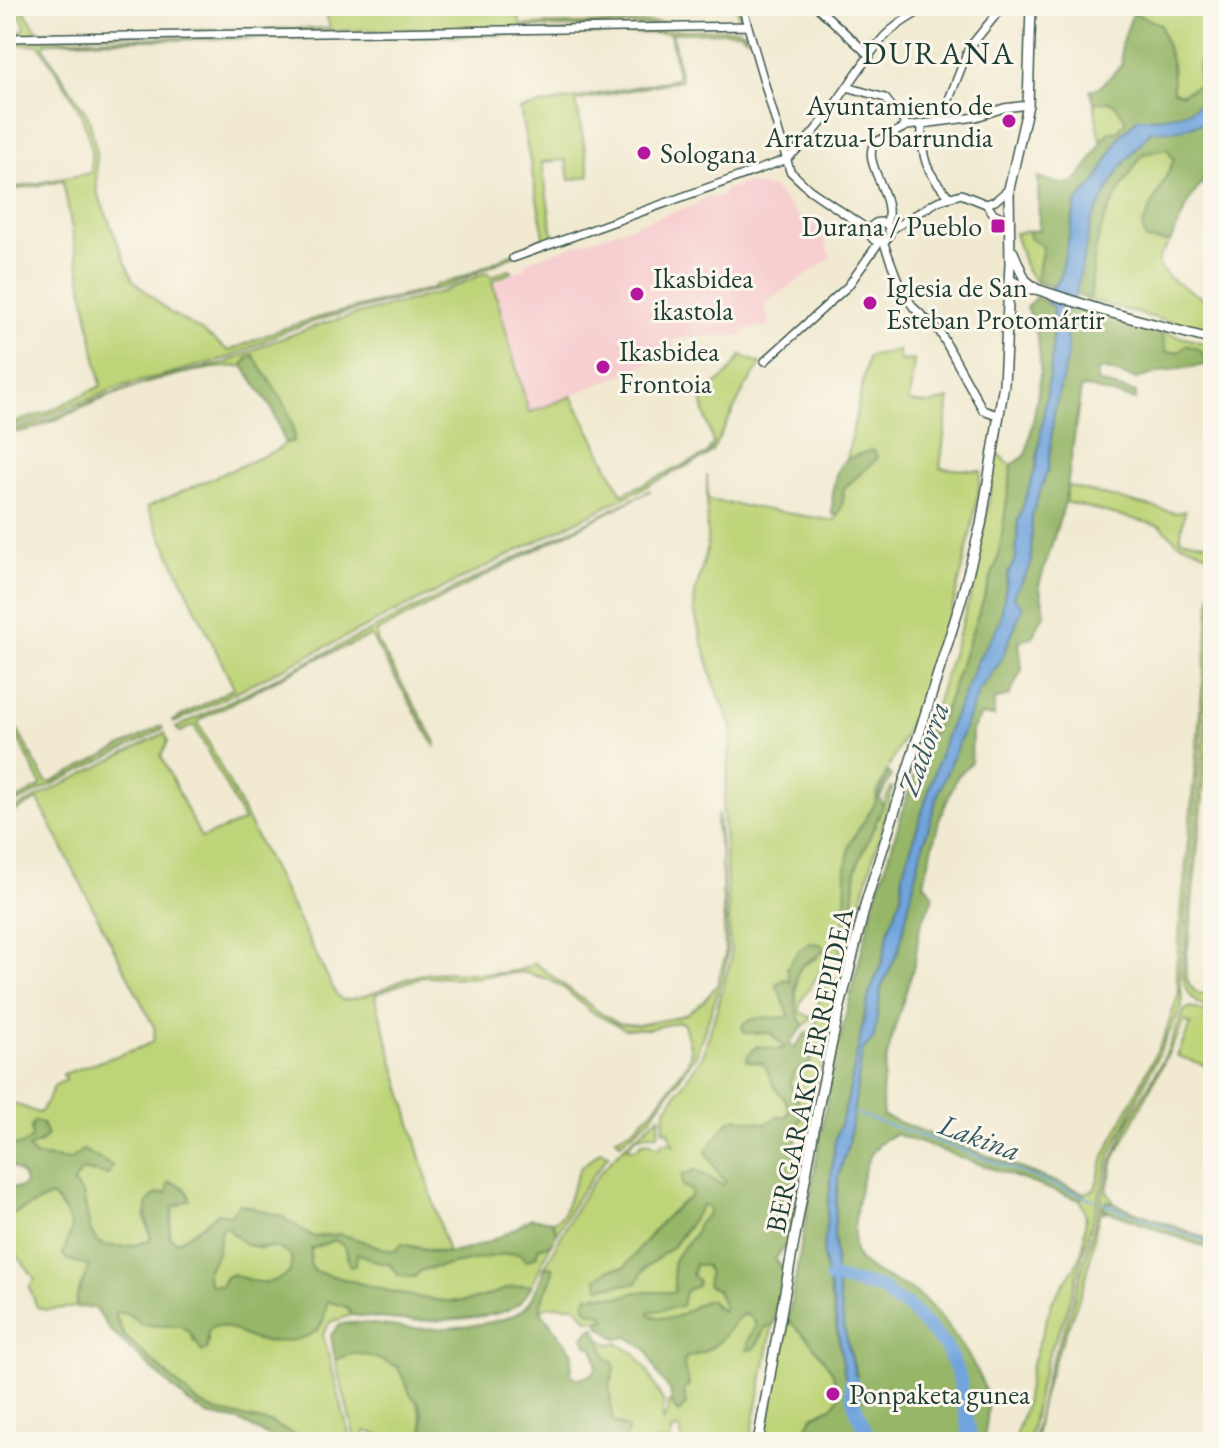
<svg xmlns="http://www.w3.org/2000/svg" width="1219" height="1448" viewBox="0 0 1219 1448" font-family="'EB Garamond',serif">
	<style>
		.built { fill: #f7cfd1 }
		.green { fill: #bed478; stroke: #6e8856; stroke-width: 2; fill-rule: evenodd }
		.forest { fill: #96b668; stroke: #5a7a4e; stroke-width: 2; fill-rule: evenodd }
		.water { fill: #71a4dd; stroke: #487088; stroke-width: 2 }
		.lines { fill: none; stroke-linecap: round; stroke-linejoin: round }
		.stream { stroke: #71a4dd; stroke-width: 2 }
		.river { stroke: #71a4dd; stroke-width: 14 }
		.street-casing { stroke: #3e574c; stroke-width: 10 }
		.secondary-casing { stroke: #3e574c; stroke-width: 12 }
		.street { stroke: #fff; stroke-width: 7 }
		.secondary { stroke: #fff; stroke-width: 9 }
		.poi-dot { fill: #b5179e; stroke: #fbf7ec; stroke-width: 3 }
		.labels { text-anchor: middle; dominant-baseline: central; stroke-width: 6; stroke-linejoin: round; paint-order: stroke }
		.poi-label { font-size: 28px; fill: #1f3d34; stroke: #fbf7ec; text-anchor: start }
		.street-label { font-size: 28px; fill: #1f3d34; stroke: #fbf7ec }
		.water-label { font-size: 30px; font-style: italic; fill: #385c67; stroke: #fbf7ec }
		.quarter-label { font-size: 32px; letter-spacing: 2px; fill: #1f3d34; stroke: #fbf7ec }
	</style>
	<rect width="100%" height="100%" fill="#fbf7ec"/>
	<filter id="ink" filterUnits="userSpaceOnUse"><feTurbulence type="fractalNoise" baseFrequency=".0125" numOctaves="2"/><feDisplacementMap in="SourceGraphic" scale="16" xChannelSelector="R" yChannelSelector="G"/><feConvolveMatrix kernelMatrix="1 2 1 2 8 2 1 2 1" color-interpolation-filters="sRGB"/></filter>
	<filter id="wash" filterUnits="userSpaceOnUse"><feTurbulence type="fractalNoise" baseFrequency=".006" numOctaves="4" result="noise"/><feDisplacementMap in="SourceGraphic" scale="32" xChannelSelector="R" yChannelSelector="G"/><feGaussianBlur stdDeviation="1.8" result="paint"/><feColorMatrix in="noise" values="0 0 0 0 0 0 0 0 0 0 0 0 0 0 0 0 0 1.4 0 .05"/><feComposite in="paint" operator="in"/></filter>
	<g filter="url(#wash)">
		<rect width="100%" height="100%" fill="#f1ead1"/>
		<path class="built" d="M 746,183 L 773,188 L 807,225 L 813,224 L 823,234 L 831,258 L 765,304 L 770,326 L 743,330 L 744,336 L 694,336 L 672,340 L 675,353 L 529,413 L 493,284 L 525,267 L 524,262 L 694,205 L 709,196 L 711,198 L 722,196 L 725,190 Z"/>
		<path class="green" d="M 15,6 L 21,6 L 36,29 L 43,32 L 330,28 L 324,6 L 515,6 L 521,25 L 736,21 L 739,19 L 736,6 L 739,6 L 744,19 L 740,24 L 6,36 L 6,32 L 23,31 L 25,26 Z
			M 1136,6 L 1213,6 L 1213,60 L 1206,56 L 1199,60 L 1198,85 L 1182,94 L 1173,91 L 1172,64 L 1160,24 L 1133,13 Z
			M 738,29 L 746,33 L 747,38 L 740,32 L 672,33 L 681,80 L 576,101 L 590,176 L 569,180 L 566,160 L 542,162 L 553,236 L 551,241 L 521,252 L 448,286 L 322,319 L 283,332 L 231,357 L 119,387 L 40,419 L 6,428 L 6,425 L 47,412 L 101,386 L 63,181 L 6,191 L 6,189 L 91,173 C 96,121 65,87 39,45 L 6,44 L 6,40 ZM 670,33 L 678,76 L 676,79 L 520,109 L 544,236 C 526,247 453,285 437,284 L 433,288 L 316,318 L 278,330 L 229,351 L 202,331 L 169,312 L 133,280 L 97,192 L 96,149 L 89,118 L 44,48 L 45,43 L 70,41 Z
			M 1107,99 L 1115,103 L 1127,120 L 1118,132 L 1109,132 L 1100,141 L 1094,103 Z
			M 1167,149 L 1174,160 L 1143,226 L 1146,240 L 1170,242 L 1159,257 L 1159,266 L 1170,279 L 1213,304 L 1213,334 L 1087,299 L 1091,296 C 1092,230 1108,207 1143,154 Z
			M 1029,231 L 1030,238 L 1043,247 L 1036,282 L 1026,269 L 1015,233 Z
			M 509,269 L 512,272 L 492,281 L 529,413 L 572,396 L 622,494 L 707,454 L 713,443 L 699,393 C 719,385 731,373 741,355 L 761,364 L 745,388 L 712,451 L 705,457 L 174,723 L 172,721 L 234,688 L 147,507 L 279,449 L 285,443 L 292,442 L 294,438 C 292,405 270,383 253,355 L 248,357 L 243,366 C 197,367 152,380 110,396 C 82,406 32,436 6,432 L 48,420 L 90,402 L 162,377 L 226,363 L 269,343 L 324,323 L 442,292 L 487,272 L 491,277 Z
			M 1162,332 L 1211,345 L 1213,366 L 1206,365 L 1201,350 L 1166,352 Z
			M 898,350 L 900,361 L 914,360 L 909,402 L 929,404 L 949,399 L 940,468 L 981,471 C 970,560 942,645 913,730 L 907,729 L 877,793 L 875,804 L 850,843 L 846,869 L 847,904 L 840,952 L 828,959 L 800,1003 L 800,1012 L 812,1018 L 804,1026 L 798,1021 L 795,1012 L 797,973 L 802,966 L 817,958 L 799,950 L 791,983 L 776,984 L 790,1016 L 780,1019 L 764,1017 L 756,1034 L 770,1033 L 785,1047 L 748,1060 L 763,1063 C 769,1070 770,1080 775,1087 C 782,1096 786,1099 790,1110 L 786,1116 L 777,1117 L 766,1124 L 737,1119 L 728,1122 L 706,1151 L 719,1175 L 726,1181 L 723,1185 L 695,1170 L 692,1197 C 667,1209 642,1246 625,1267 L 610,1269 L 600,1287 L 637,1283 C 643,1265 659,1258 673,1246 C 686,1234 693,1218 703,1204 L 710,1208 L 709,1213 L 698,1224 L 694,1235 L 678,1254 L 673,1263 L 675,1292 L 637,1292 L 621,1297 L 596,1294 L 606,1320 L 588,1320 L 576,1306 L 547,1306 L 541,1311 C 539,1295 554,1283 553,1269 L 545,1267 C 561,1237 575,1205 596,1178 C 614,1154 637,1135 660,1116 L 658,1135 C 644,1132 634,1136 627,1148 L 636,1149 L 642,1143 L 649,1142 L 661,1148 L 662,1142 L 671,1142 L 674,1147 L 668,1130 L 663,1131 L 665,1110 L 703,1055 L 731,960 L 723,811 L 732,734 L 731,724 L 714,684 L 694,611 L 695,594 L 707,549 L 707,475 L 708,500 L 835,521 L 842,506 L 844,488 L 876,459 L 871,450 L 847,459 L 868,357 Z
			M 997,454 L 1012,465 L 999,555 L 944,712 L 921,752 L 973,588 Z
			M 1067,486 L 1176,513 L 1185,511 L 1180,539 L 1213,544 L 1213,559 L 1204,552 L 1177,542 L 1161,526 L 1065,502 Z
			M 651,490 L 377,632 L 377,641 L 383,651 L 436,742 L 435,746 L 371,636 L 315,660 L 203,718 L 198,722 L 336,994 L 342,1000 C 372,999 400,976 431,973 C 464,969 505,981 535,963 L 599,1012 L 618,1023 L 637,1025 L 674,1018 L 686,1014 L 704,1001 L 717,985 L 725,957 L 721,851 L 716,827 L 718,813 L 727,936 L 727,959 L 723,977 L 696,1055 L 651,1118 L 620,1143 L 616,1138 L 632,1129 L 653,1111 L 688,1062 L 691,1050 L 684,1024 L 679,1022 L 648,1029 L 625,1029 L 591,1012 L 565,989 L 548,979 L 522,972 L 473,978 L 422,977 L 377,993 L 375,997 L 448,1253 L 402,1244 L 395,1251 L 388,1250 L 341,1234 L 314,1237 L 280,1216 L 240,1204 L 230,1216 L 218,1214 C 207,1221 186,1239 176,1242 L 169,1236 L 173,1207 L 181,1205 L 170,1183 L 167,1193 L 144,1216 L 151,1239 C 136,1247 114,1249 98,1243 L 90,1230 L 83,1194 L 72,1185 L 82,1170 L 93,1173 L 112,1166 L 83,1150 L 69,1160 L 35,1156 L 28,1148 L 41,1142 L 42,1123 L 35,1121 L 31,1127 L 32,1138 L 22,1145 L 6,1145 L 6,1100 L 38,1113 L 41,1112 L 55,1085 L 66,1080 L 63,1074 L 145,1046 L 153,1041 L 155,1029 L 38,800 L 6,816 L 6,813 L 165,733 L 168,742 L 161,756 L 201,838 L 244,821 L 194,725 L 180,732 L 176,728 Z
			M 1213,574 L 1213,606 L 1180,970 L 1182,1006 L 1111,1153 L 1066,1314 L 1049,1354 L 1040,1384 L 1029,1442 L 1013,1442 L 1024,1411 L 1031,1367 L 1053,1300 L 1076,1265 L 1083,1247 L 1086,1216 L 1080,1200 L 1085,1193 L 1095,1189 L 1105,1154 L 1164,1037 L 1179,993 L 1176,969 Z
			M 1213,646 L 1210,726 L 1191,915 C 1194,939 1172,981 1201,995 L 1206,993 L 1213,964 L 1213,1011 C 1193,1003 1185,993 1183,972 Z
			M 161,726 L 163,729 L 142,740 L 6,808 L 6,805 L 40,787 L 41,784 L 18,738 L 14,733 L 6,734 L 6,731 L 16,727 L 46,782 L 52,782 Z
			M 891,787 L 893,788 L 845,958 L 849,920 L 852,914 L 856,868 Z
			M 834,978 L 839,979 L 807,1137 L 801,1131 L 795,1130 L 803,1114 L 790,1083 L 795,1071 L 813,1055 L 810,1039 L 805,1034 C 821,1025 821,1009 817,993 Z
			M 1190,1007 L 1213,1015 L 1213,1040 L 1207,1066 L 1177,1056 L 1191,1024 L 1185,1021 L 1114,1159 L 1107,1190 L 1114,1203 L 1107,1201 L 1102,1208 L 1110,1211 L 1100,1213 C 1092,1237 1092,1263 1083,1287 C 1066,1338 1037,1387 1036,1442 L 1033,1442 L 1046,1377 L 1070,1312 L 1112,1161 L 1129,1121 L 1165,1056 L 1184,1011 Z
			M 601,1151 L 609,1154 L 577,1198 L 557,1233 L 552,1221 L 556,1221 L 563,1214 L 580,1168 Z
			M 51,1196 L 66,1212 L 72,1228 L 63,1254 L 66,1259 L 89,1266 L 77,1296 L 76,1307 L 46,1310 L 37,1307 L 29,1287 L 35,1279 L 11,1247 L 6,1248 L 6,1217 Z
			M 229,1227 L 234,1236 L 260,1249 L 276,1246 L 292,1257 L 290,1272 C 269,1289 256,1283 233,1274 L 226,1277 L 221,1286 L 211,1285 C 201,1269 212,1268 216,1255 C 219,1247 219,1237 222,1228 Z
			M 335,1240 L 346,1248 L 347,1258 L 357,1253 C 368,1256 377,1263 389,1264 L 399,1276 L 414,1277 L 421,1270 L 510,1253 L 520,1254 L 551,1244 L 532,1285 C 508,1285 489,1298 466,1301 C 425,1305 354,1281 314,1271 L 310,1264 L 311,1249 Z
			M 695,1264 L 706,1265 L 709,1274 L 708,1284 L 717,1290 L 724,1307 L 722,1311 L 710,1300 C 684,1305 683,1326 650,1315 L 649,1312 C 662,1308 672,1310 683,1301 L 685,1291 L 697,1286 L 692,1276 Z
			M 327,1301 L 347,1307 L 352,1315 L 330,1322 L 323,1334 L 351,1442 L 321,1442 L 295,1435 L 271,1423 L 215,1411 L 197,1402 L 124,1335 L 114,1312 L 124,1313 L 154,1326 L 181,1326 L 190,1332 L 195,1343 L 208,1342 L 208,1331 L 214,1326 L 236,1329 L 253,1339 L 321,1325 Z
			M 743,1314 L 751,1317 L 756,1325 L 749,1338 L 759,1342 L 764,1328 L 773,1324 L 750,1442 L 683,1442 L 680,1430 L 672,1429 L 670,1442 L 620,1442 L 627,1435 L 622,1425 L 613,1422 L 609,1385 L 613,1379 L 600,1339 L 609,1344 L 617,1343 L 635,1354 L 647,1370 L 664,1403 L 662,1423 L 668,1413 L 668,1404 L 672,1400 L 673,1407 L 679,1412 L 685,1404 L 684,1390 L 689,1385 L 684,1368 L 685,1358 C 721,1349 718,1333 743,1314 Z
			M 788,1320 L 809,1340 L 832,1371 L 839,1396 L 833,1406 L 813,1416 L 800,1438 L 766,1436 Z
			M 355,1352 L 364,1353 L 398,1366 C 410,1394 423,1403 423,1434 L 415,1442 L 382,1442 L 383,1436 L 365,1431 L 362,1442 L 356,1442 L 335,1360 Z"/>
		<path class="forest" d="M 1133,13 L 1160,24 L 1172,64 L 1173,91 L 1182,94 L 1198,86 L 1199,60 L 1206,56 L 1213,60 C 1213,112 1184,118 1138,118 L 1119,137 L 1097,180 L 1076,203 L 1060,279 L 1052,287 L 1036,282 L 1043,247 L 1030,238 L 1029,231 L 1039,230 L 1038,177 C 1047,180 1061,186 1070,184 C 1084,180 1098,143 1109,132 L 1118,132 L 1126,120 C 1115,104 1115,98 1094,103 L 1090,89 C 1106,89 1109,74 1122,65 L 1121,45 Z
			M 1213,120 L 1213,168 L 1191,198 L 1170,242 L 1146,240 L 1142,226 L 1174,160 L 1167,149 L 1143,154 C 1108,207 1092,230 1091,296 L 1087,299 L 1075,294 L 1091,220 L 1120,168 L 1151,131 L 1179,130 Z
			M 1036,297 L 1053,306 L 1052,357 L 1036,467 L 1018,521 L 1016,558 L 1008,574 L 1000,622 L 977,662 L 946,736 L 920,819 L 903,874 L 901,898 L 889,929 L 882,963 L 869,994 L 847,1103 L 835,1141 L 823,1255 L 850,1402 L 857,1376 L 844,1328 L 836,1277 L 834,1230 L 838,1178 L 849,1142 L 862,1051 L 874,1037 L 881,988 L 899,949 L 919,860 L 938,794 L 979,691 L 1000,662 L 1013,597 L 1031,565 L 1032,514 L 1048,469 L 1054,412 L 1068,355 L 1064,311 L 1073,307 L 1162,332 L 1166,352 L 1179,352 L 1186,345 L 1201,350 L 1206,365 L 1164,371 L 1137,379 L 1103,369 L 1098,371 L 1097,382 L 1136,393 L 1136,400 L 1084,387 L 1081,388 L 1065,502 L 1039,585 L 1045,612 L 1032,638 L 1019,641 L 1022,669 L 1009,696 L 994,700 L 994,717 L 981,715 L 972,730 L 971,762 L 957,777 L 939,820 L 924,883 L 933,894 C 931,906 926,912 922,922 C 916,936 918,951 914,965 C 901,1013 877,1065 883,1116 L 1085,1193 L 1080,1200 L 895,1134 C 884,1139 874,1147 869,1158 C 861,1174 849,1239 856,1254 C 866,1273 895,1280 912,1290 C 939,1307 987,1374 988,1406 C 988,1417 985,1430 984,1442 L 768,1442 L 766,1436 L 800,1438 L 813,1416 L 833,1406 L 839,1396 L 832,1371 L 809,1340 L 788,1320 L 832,1070 L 871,914 L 921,752 L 944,712 L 999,555 L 1012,465 L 1026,455 C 1036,406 1052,353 1026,308 Z
			M 253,355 C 270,384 292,405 294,438 L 291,442 L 285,443 L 272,409 L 243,366 L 248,357 Z
			M 871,450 L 876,453 L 877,459 L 844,488 L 842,506 L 837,516 L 832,514 C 833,498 831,469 847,459 C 853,455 864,454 871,450 Z
			M 888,772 L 891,776 L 880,798 L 883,806 L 856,868 L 852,914 L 849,920 L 845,919 L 846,869 L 850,843 L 875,804 Z
			M 810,943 L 821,944 L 824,950 C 818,957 810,959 803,965 C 791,975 794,1016 804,1026 L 791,1041 L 791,1046 L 794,1048 L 805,1034 C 814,1042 813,1054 809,1065 L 795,1071 L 790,1083 L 803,1114 L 795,1130 C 799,1148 793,1168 799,1185 L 789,1242 L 775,1259 L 784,1270 L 773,1324 L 764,1329 L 754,1349 L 747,1350 L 749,1338 L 756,1325 L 751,1317 L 743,1314 C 733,1322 729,1330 721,1340 C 711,1350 698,1355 685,1358 L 684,1368 L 689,1385 L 684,1390 L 686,1404 L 679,1413 L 673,1407 L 670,1390 L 658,1375 L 647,1350 L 628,1337 L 617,1339 L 600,1327 L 598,1321 L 606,1319 L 602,1314 L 588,1311 L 584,1304 L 588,1295 L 621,1297 L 637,1292 L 675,1292 L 673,1263 L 678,1254 L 694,1235 L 698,1224 L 709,1213 L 709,1208 L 703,1204 L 672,1247 L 644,1269 L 637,1283 L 599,1287 L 597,1278 L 610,1269 L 625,1267 C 642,1246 668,1209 691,1197 L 691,1190 L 682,1186 L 682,1175 L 695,1170 L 723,1185 L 726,1181 L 719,1175 L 706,1151 L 728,1122 L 737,1118 L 766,1124 L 777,1117 L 786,1116 L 790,1110 C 786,1099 782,1096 775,1088 C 770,1080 769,1071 763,1063 L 747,1061 L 748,1055 L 757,1046 L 781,1050 L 785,1047 L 771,1033 L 745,1033 L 742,1026 C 755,1012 773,1021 790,1016 L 776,984 L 785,979 L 790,982 L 787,968 L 799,950 ZM 695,1264 L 706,1266 L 709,1274 L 707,1285 L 717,1290 L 724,1307 L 722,1311 L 716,1308 L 710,1300 C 685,1305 683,1326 650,1315 L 649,1312 L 682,1306 L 685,1291 L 697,1286 L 698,1281 L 692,1275 Z
			M 35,1121 L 42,1123 L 47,1135 L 41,1142 L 28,1148 L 35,1156 L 69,1160 L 83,1150 L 112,1166 L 108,1175 L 82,1170 L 73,1184 L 83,1194 L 90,1230 L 98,1243 C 114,1249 136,1247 151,1239 C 147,1222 138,1192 167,1193 L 169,1182 C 181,1185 188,1188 190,1200 L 173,1207 L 169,1236 L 176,1242 C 186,1239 207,1221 218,1213 L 230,1215 L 240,1204 L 280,1216 L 314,1237 L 341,1234 L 388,1250 L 395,1251 L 401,1244 C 415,1247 432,1253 446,1253 C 475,1251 508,1234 531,1218 L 552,1221 L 557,1233 L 551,1244 L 538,1248 L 537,1256 L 526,1261 L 520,1254 L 510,1253 L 422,1270 L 414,1277 L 399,1276 L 389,1264 L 380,1263 L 357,1253 L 356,1265 L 350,1267 L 346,1248 L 335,1240 L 311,1249 L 310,1264 L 314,1271 C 353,1281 426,1305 466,1301 C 489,1298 508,1284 532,1285 C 528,1292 524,1300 517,1305 C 506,1313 489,1315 476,1317 C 430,1323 398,1321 352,1315 L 347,1307 L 327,1301 C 326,1308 325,1318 321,1325 C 311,1343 273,1343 256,1340 C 240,1336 235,1326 214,1326 L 208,1331 L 207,1350 L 202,1352 L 190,1332 L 181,1326 L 141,1325 C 135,1316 125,1312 114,1313 L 124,1336 L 197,1402 L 215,1411 L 271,1423 L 295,1435 L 321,1442 L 280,1442 L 239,1421 L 208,1415 L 189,1403 L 110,1330 L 95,1308 L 76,1307 L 77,1296 L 89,1266 L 66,1259 L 63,1254 L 72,1228 C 66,1216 64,1204 51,1196 L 6,1217 L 6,1186 L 19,1188 L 25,1184 C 24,1174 16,1167 6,1165 L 6,1145 L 22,1145 L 32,1138 L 31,1127 ZM 228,1227 C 253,1262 267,1235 292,1257 L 290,1272 C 270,1288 255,1283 233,1274 L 226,1277 L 221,1286 L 211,1285 C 201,1269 212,1268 216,1255 C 219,1247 219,1237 222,1228 Z
			M 1107,1201 L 1213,1241 L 1213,1250 L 1102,1209 Z
			M 545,1267 L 553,1268 C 554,1283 539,1295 541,1311 L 573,1353 L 571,1375 L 579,1379 L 592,1374 L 597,1367 L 594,1349 L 586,1344 L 583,1337 L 593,1327 L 596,1329 L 607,1358 L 613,1362 L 615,1369 L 609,1385 L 613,1422 L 628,1429 L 627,1435 L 620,1442 L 415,1442 L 423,1434 L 423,1415 L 419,1403 L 411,1396 L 398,1367 C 375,1358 358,1347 335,1360 L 331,1335 L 339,1325 C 362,1319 383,1327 407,1328 C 433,1330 509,1327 527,1306 C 536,1295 540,1279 545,1267 Z"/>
		<path class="water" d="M 1213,80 L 1213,120 L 1179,130 L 1151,131 L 1120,168 L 1091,221 L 1073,307 L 1064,312 L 1068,355 L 1054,412 L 1048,469 L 1032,514 L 1031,565 L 1013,596 L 1023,607 L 1000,662 L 979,691 L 938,794 L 919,860 L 899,949 L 881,988 L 874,1037 L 862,1051 L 849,1142 L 838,1178 L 834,1230 L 836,1277 L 844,1328 L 861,1400 L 849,1402 L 834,1306 L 823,1255 L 835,1141 L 847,1103 L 869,994 L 882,963 L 889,929 L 901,898 L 903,874 L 920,819 L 946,736 L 977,662 L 1000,622 L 1008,574 L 1016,558 L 1018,521 L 1036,467 L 1052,357 L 1053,306 L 1047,304 L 1051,289 L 1060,279 L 1076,203 L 1097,180 L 1119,137 L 1138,118 C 1158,118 1185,118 1201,103 C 1207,98 1210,88 1213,80 Z"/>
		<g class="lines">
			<path class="stream" d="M 854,1113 L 956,1148 L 1094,1200
				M 1102,1203 L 1213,1244"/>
			<path class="river" d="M 831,1278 L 882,1288 L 894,1300 L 908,1306 L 946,1347 L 959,1376 L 971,1442
				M 851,1382 L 854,1403 L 870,1442"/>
		</g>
	</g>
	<g filter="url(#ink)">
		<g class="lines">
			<g class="street-casing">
				<path id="street" d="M 742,6 L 790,171 L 810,190 L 870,231
					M 816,6 L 870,56
					M 6,38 L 748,26
					M 847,87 L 885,98 L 907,126
					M 937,122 L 946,107 L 969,48 L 1003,6
					M 922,125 C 921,157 926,173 949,196
					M 986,204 L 995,201 L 1009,189
					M870 232a10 10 0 1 1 20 0a10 10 0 1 1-20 0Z
					M 886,224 C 898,198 858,159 876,142 L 907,126 L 976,117 L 1004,108 L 1028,105
					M 889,231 L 938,201 L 961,194 L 986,204 L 993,213 L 1009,221
					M 883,241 L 901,289 L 914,308 L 940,332 L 983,410 L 997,415
					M 513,258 L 785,160 C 827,127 849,78 883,38 C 896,24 914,14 930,6
					M 765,361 L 848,286 L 880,241"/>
			</g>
			<g class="secondary-casing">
				<path id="secondary" d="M 1013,252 L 1025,280 L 1036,289
					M 1010,280 L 1026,289 L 1036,289 L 1101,310 L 1213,340
					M 758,1442 L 817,1113 L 836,1023 L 866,902 L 960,604 L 981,525 L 1004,384 L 1010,264 L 1009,189 L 1028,105 L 1031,6"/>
			</g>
			<use href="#street" class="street"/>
			<use href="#secondary" class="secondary"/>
		</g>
	</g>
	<g class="poi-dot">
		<circle cx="1009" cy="121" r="8"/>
		<circle cx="644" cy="153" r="8"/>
		<rect x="990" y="218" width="16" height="16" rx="4"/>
		<circle cx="637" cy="294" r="8"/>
		<circle cx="870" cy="303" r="8"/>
		<circle cx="603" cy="367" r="8"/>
		<circle cx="833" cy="1394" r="8"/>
	</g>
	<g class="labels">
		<g class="poi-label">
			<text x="993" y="105" text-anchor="end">Ayuntamiento de<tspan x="993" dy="32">Arratzua-Ubarrundia</tspan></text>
			<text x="660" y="153">Sologana</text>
			<text x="982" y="226" text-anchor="end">Durana / Pueblo</text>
			<text x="653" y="278">Ikasbidea<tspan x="653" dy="32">ikastola</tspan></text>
			<text x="886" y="287">Iglesia de San<tspan x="886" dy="32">Esteban Protomártir</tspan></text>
			<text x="619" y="351">Ikasbidea<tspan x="619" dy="32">Frontoia</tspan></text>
			<text x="849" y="1394">Ponpaketa gunea</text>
		</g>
		<g class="street-label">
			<text transform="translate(809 1070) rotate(-78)">BERGARAKO ERREPIDEA</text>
		</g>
		<g class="water-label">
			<text transform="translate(923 748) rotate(-70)">Zadorra</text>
			<text transform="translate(980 1137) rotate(20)">Lakina</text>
		</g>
		<g class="quarter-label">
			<text x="939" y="53">DURANA</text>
		</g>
	</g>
	<rect width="1219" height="1448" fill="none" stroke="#fbf7ec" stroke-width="32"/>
</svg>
